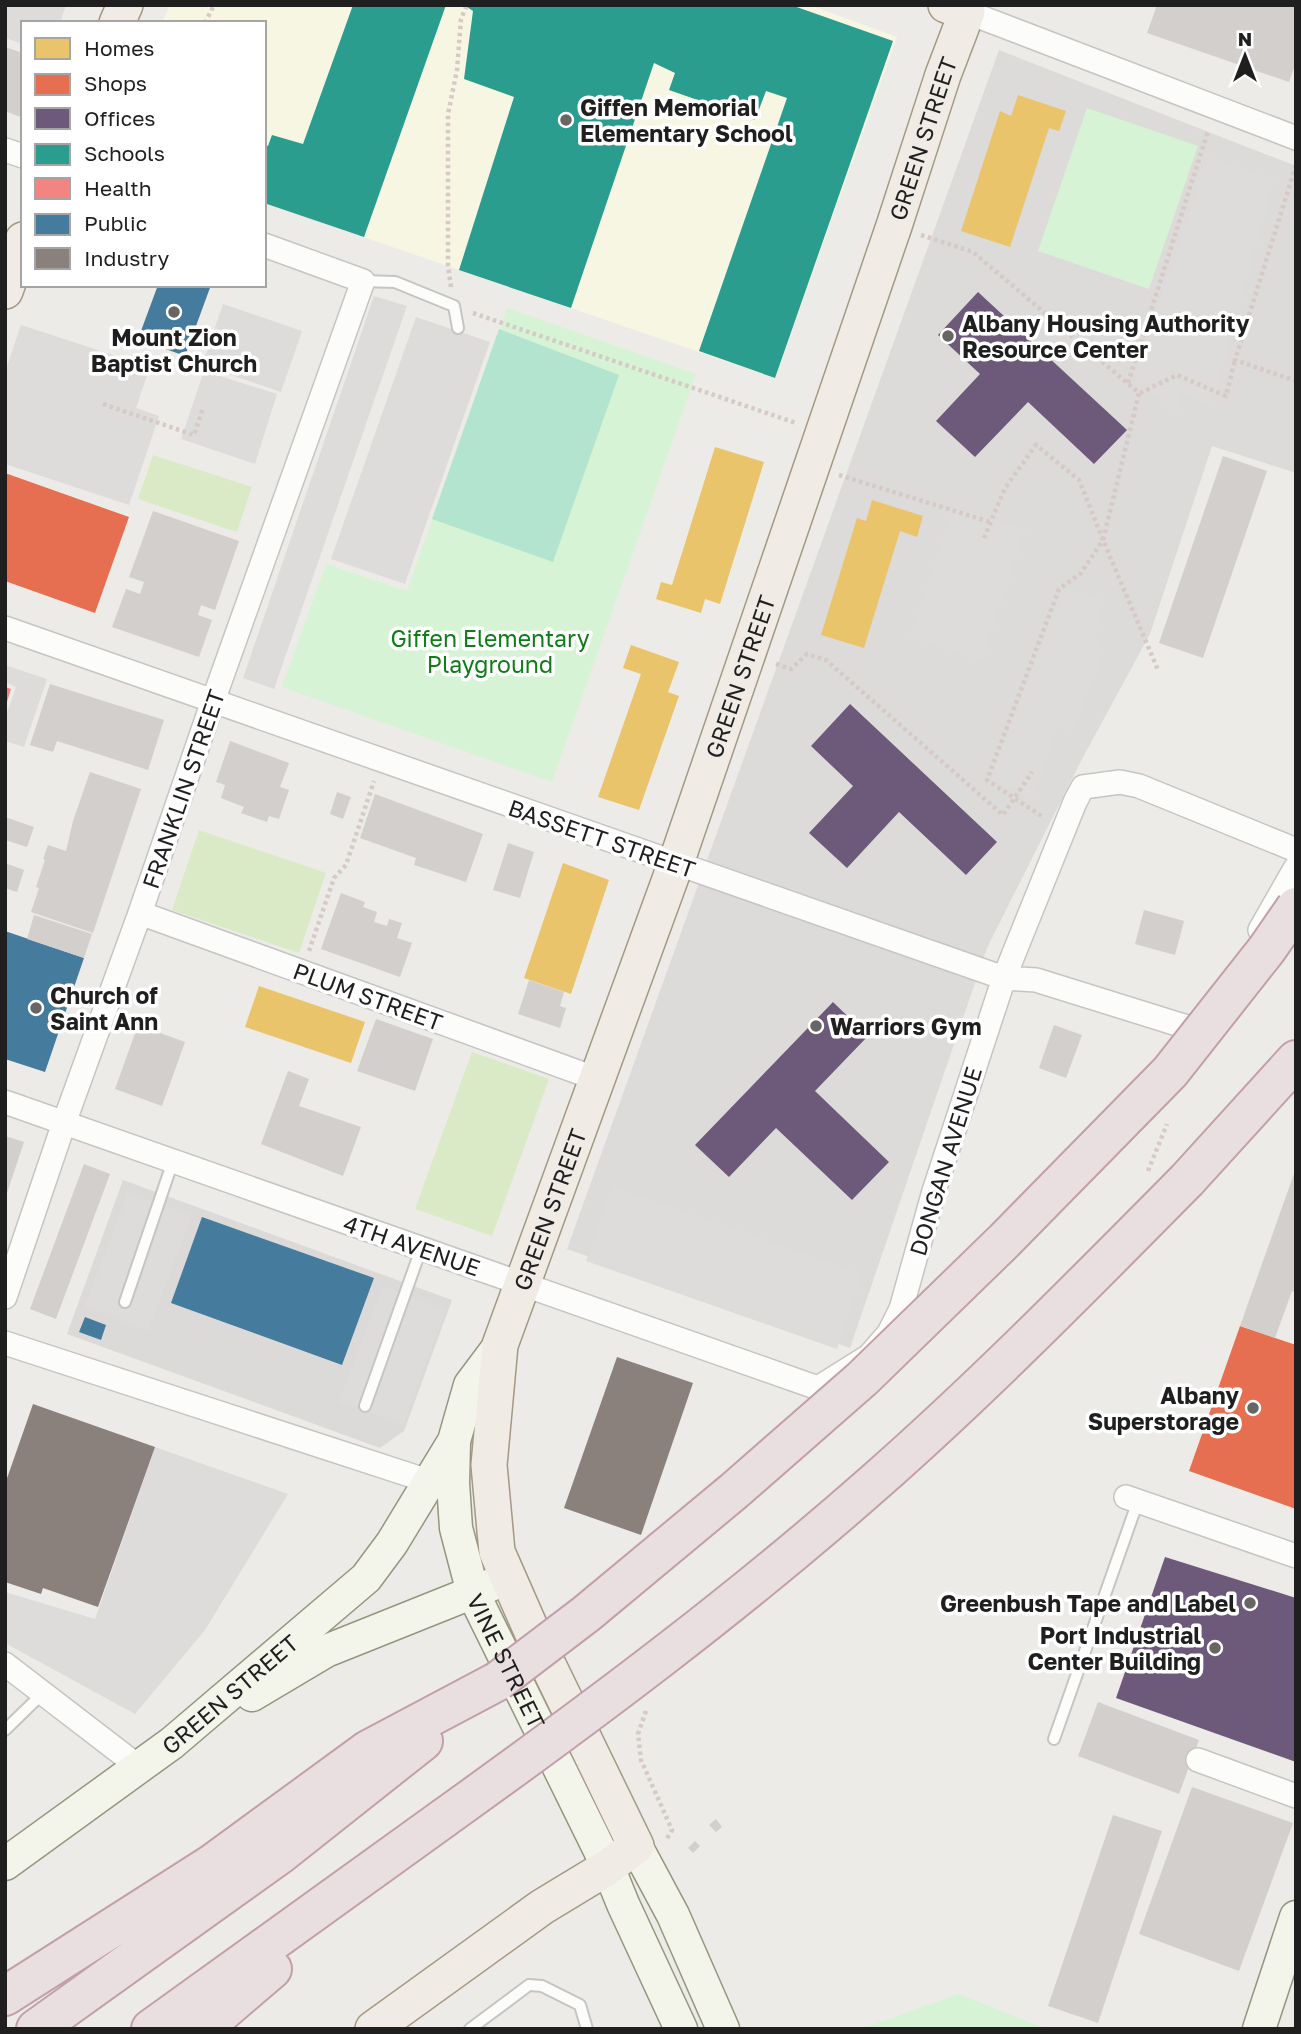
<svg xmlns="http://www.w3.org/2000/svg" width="1301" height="2034" viewBox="0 0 1301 2034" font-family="'Golos Text',sans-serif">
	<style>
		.residential { fill: #dcdbd9 }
		.education { fill: #f7f6e3 }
		.religious { fill: #dbdad9 }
		.grass { fill: #daeac7 }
		.park { fill: #d6f3d5 }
		.pitch { fill: #b3e4cf }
		.parking { fill: #dddcdb }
		.homes { fill: #e9c46a }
		.shops { fill: #e76f51 }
		.offices { fill: #6d597a }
		.schools { fill: #2a9d8f }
		.health { fill: #f28482 }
		.public { fill: #457b9d }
		.industry { fill: #8a817c }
		.building { fill: #d2cfcc }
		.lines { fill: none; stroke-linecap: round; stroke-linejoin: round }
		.lane-casing { stroke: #c6c5c3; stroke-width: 14 }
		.street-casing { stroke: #c6c5c3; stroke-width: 26 }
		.secondary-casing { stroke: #95967f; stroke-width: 35 }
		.primary-casing { stroke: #a39984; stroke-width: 38 }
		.highway-casing { stroke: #c29fa9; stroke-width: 42 }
		.path { stroke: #d6c9c6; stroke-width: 4.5; stroke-dasharray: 3.5 3.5; stroke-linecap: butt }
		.lane { stroke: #fcfcfb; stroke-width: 10 }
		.street { stroke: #fcfcfb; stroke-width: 23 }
		.secondary { stroke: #f3f4ea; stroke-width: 32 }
		.primary { stroke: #f0ece5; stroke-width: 35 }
		.highway { stroke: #eadfe0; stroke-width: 38 }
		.highway-bridge-casing { stroke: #c29fa9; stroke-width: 42; stroke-linecap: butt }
		.highway-bridge { stroke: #eadfe0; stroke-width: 38 }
		.poi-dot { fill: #676665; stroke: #fff; stroke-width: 2.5 }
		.labels { text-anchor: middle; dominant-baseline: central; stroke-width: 7; stroke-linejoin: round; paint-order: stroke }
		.poi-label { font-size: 23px; font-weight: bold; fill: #1f1f1f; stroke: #fff; text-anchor: start }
		.street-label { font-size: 23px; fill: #1f1f1f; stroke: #fff }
		.park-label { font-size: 23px; fill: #0d7d16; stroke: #fff }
	</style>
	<rect width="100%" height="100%" fill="#edebe7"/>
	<path class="residential" d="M 999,50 L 1296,166 L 1296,473 L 1212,446 L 1150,634 L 1081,761 L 987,948 L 850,1348 L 567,1249 Z"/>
	<path class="education" d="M 170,5 L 810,5 L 897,37 L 775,378 L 264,203 L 264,23 L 162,23 Z"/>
	<path class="religious" d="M 123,1180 L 452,1300 L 404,1431 L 380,1448 L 67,1334 Z"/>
	<path class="grass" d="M 153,455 L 252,487 L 237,532 L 138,499 Z
		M 199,830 L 326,873 L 299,953 L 172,910 Z
		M 472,1052 L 549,1079 L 492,1236 L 415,1209 Z"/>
	<path class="park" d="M 1087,108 L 1198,146 L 1149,289 L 1038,251 Z
		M 507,308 L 696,374 L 552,782 L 282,687 L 326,564 L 407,591 Z
		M 958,1994 L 1047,2029 L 862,2029 Z"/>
	<path class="pitch" d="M 499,329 L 619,375 L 553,562 L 432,519 Z"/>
	<path class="parking" d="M 5,5 L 66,5 L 60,23 L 23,23 L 23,44 L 5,38 Z
		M 1206,157 L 1275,179 L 1212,406 L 1179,393 L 1178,413 L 1135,378 Z
		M 374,296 L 407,306 L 274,689 L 243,678 Z
		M 223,304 L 302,331 L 281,392 L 202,365 Z
		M 416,317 L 490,342 L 405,584 L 331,559 Z
		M 21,325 L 150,367 L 136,408 L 159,416 L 129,505 L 5,464 L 5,372 Z
		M 204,371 L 277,394 L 255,464 L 181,439 Z
		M 954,506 L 1026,530 L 982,661 L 910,637 Z
		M 1064,588 L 1106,600 L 1095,635 L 1105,650 L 1073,732 L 1058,727 L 1034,796 L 989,779 Z
		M 5,665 L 47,679 L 24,747 L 5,741 L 5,718 L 16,687 L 5,682 Z
		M 612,1186 L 863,1274 L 837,1349 L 586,1261 Z
		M 128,1192 L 192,1216 L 148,1331 L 85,1307 Z
		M 383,1286 L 446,1309 L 403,1425 L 339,1401 Z
		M 155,1447 L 288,1494 L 205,1630 L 135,1714 L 5,1643 L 5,1592 L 95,1619 Z"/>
	<path class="homes" d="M 1018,95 L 1066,111 L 1059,131 L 1049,128 L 1010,247 L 961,231 L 1000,111 L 1011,116 Z
		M 715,447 L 764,462 L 720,604 L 705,599 L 701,613 L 656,599 L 661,582 L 672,585 Z
		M 872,500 L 923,516 L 917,537 L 900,531 L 864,648 L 821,635 L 857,518 L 866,521 Z
		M 631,645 L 679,662 L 668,692 L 679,696 L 639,810 L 598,797 L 641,674 L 623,668 Z
		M 563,863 L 609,880 L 571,994 L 524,978 Z
		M 259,986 L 365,1022 L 351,1063 L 245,1027 Z"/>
	<path class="shops" d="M 5,473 L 129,517 L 95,613 L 5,581 Z
		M 1240,1326 L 1296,1345 L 1296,1509 L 1189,1471 Z"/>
	<path class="offices" d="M 978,292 L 1127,430 L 1094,464 L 1028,402 L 975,457 L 936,421 L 980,374 L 938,335 Z
		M 850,704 L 997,842 L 966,875 L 899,812 L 847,868 L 809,833 L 853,786 L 811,746 Z
		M 833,1002 L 868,1036 L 815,1091 L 889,1162 L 852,1200 L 776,1128 L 729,1177 L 695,1145 Z
		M 1165,1557 L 1296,1598 L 1296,1762 L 1116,1698 Z"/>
	<path class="schools" d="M 353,5 L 446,5 L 364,237 L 264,203 L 264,145 L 268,146 L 272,135 L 303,144 Z
		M 464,5 L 791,5 L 893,41 L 775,378 L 699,351 L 787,98 L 766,91 L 755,120 L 669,90 L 675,73 L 654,63 L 571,308 L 459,270 L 514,97 L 464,79 L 473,11 Z"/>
	<path class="health" d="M 5,687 L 11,689 L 6,705 L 5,705 Z"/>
	<path class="public" d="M 158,285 L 211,285 L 185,356 L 138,339 Z
		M 5,931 L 84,958 L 45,1072 L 5,1059 Z
		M 202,1217 L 374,1278 L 342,1365 L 171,1303 Z
		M 85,1317 L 106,1325 L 101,1340 L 79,1332 Z"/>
	<path class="industry" d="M 617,1357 L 693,1383 L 641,1535 L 564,1508 Z
		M 33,1404 L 155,1447 L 98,1607 L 43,1588 L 41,1594 L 5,1582 L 5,1484 Z"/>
	<path class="building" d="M 1157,5 L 1296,5 L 1296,62 L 1289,82 L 1147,33 Z
		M 5,47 L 23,53 L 23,118 L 5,111 Z
		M 1223,456 L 1267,471 L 1203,658 L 1159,643 Z
		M 153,511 L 239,541 L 215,610 L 201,605 L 198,615 L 212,620 L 199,657 L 112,627 L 126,589 L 140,594 L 144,582 L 129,577 Z
		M 50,684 L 164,720 L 148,770 L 57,741 L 53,752 L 30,745 Z
		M 230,741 L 289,763 L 280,787 L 289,790 L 279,819 L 269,816 L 267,822 L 241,813 L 244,807 L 221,798 L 225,785 L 216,782 Z
		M 90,772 L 141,789 L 93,933 L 31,912 L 39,888 L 36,887 L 45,860 L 43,859 L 48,845 L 66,851 L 73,821 Z
		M 337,792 L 351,797 L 343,819 L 330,814 Z
		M 375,794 L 483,834 L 466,882 L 414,865 L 416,858 L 360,838 Z
		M 5,817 L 34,827 L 27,847 L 5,840 Z
		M 508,843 L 534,852 L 520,898 L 493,890 Z
		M 5,863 L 24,870 L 17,892 L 5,888 Z
		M 341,893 L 365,902 L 363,907 L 377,912 L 374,922 L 387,926 L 389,919 L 402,923 L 397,938 L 412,943 L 400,977 L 321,949 Z
		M 1144,910 L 1184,921 L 1175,955 L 1135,944 Z
		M 34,915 L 92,934 L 84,958 L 27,939 Z
		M 529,980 L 564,992 L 560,1006 L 566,1008 L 560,1028 L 518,1014 Z
		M 376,1019 L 433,1039 L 415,1091 L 357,1071 Z
		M 138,1025 L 185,1042 L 162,1106 L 115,1089 Z
		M 1054,1025 L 1082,1035 L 1066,1078 L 1039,1068 Z
		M 288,1071 L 309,1079 L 299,1106 L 361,1127 L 343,1176 L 261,1144 Z
		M 5,1136 L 24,1142 L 6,1196 L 5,1196 Z
		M 84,1164 L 110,1174 L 56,1319 L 30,1309 Z
		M 1296,1168 L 1296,1292 L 1292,1291 L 1275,1338 L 1240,1326 Z
		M 1098,1702 L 1199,1740 L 1179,1794 L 1078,1756 Z
		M 1192,1787 L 1293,1823 L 1239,1971 L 1139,1934 Z
		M 1113,1815 L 1162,1831 L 1098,2023 L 1048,2006 Z
		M 716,1819 L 722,1827 L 716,1832 L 709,1825 Z
		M 695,1841 L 700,1846 L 693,1853 L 688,1848 Z"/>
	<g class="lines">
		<g class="lane-casing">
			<path id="lane" d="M 363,281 L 395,282 L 454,306 L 458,328
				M 125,1302 L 173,1161
				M 365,1406 L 421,1249
				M 5,1730 L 43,1693
				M 1054,1739 L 1138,1501
				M 470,2029 L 529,1985 L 542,1986 L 580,2005 L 587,2029"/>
		</g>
		<g class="street-casing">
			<path id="street" d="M 969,5 L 967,12 L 1296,138
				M 5,150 L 23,156
				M 5,628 L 1004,978 L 1036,980 L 1203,1032 L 1208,1024
				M 140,913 L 597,1079
				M 1260,930 L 1296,867
				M 5,1102 L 818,1388 L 869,1356 L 889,1333 L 901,1309 L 934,1191 L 1004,978 L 1075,802 L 1083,787 L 1120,782 L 1139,786 L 1296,850
				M 5,1297 L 64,1123 L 140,913 L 213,701 L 363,281 L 264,245
				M 5,1343 L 428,1481
				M 1126,1497 L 1296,1556
				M 5,1664 L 139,1767
				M 1198,1760 L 1296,1796"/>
		</g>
		<g class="secondary-casing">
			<g id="secondary">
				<path id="s1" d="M 454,1443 L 453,1483 L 456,1528 L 473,1593 L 608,1867 L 623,1904 L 681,2029"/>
				<path d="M 252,1695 L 326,1651 L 491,1585"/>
				<path d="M 636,1846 L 673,1915 L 723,2029"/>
				<path id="s2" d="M 5,1864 L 172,1743 L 366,1578 L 392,1543 L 454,1441 L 470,1385 L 500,1345"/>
				<path d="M 1259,2029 L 1296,1917"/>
			</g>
		</g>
		<g class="primary-casing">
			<g id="primary">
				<path d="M 117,23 L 125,5"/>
				<path d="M 5,291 L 23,240"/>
				<path id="s3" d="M 373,2029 L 542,1907 L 608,1867 L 636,1846 L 533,1634 L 497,1552 L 489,1465 L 500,1345 L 676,863 L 894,226 L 943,75 L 967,12 L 946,5"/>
			</g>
		</g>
		<g class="highway-casing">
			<path id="highway" d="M 1187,1180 L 1296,1060
				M 5,1996 L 212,1864 L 368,1750 L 498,1681
				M 36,2029 L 279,1855 L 423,1741
				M 151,2029 L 444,1818
				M 202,2029 L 272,1969"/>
		</g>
		<path class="path" d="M 205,23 L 214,5
			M 1296,165 L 1235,360 L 1296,381
			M 921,235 L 973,252 L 1139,393 L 1103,540 L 1158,670
			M 451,287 L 448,266 L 448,114 L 457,70 L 461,19 L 466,7
			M 473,313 L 796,423
			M 1128,383 L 1208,131
			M 1140,393 L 1177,375 L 1226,396 L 1235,360
			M 103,404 L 194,435 L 203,408
			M 839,475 L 990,522
			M 984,538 L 1005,488 L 1036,445 L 1079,480 L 1103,540 L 1081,573 L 1059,589 L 987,780 L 1043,817
			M 776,664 L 791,669 L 807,654 L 826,660 L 1003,815 L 1032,772
			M 309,951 L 334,878 L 346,865 L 374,781
			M 1148,1171 L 1167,1124
			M 646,1711 L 638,1734 L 641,1760 L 672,1830 L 666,1840"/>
		<use href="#lane" class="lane"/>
		<use href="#street" class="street"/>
		<use href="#secondary" class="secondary"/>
		<use href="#primary" class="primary"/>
		<use href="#highway" class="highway"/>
		<g class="highway-bridge-casing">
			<path id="highway-bridge" d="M 498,1681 L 586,1614 L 734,1491 L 862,1379 L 1004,1241 L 1170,1072 L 1267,949 L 1296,907
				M 444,1818 C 592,1712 738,1603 875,1482 C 983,1387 1085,1283 1187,1180"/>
		</g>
		<use href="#highway-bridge" class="highway-bridge"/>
	</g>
	<g class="poi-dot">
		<circle cx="566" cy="120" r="7"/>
		<circle cx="174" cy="312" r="7"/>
		<circle cx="948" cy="336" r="7"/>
		<circle cx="36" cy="1008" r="7"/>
		<circle cx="816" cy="1026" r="7"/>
		<circle cx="1253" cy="1408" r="7"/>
		<circle cx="1250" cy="1603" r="7"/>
		<circle cx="1215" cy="1648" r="7"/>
	</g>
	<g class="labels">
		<g class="poi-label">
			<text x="580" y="107">Giffen Memorial<tspan x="580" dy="26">Elementary School</tspan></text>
			<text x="962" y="323">Albany Housing Authority<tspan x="962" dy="26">Resource Center</tspan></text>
			<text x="174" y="337" text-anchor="middle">Mount Zion<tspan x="174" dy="26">Baptist Church</tspan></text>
			<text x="50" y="995">Church of<tspan x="50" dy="26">Saint Ann</tspan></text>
			<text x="830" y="1026">Warriors Gym</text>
			<text x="1239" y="1395" text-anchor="end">Albany<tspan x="1239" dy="26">Superstorage</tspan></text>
			<text x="1236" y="1603" text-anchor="end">Greenbush Tape and Label</text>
			<text x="1201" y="1635" text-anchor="end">Port Industrial<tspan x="1201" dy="26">Center Building</tspan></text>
		</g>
		<g class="street-label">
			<text stroke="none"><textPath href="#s3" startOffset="2132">GREEN STREET</textPath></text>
			<text stroke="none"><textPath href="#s3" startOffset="1564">GREEN STREET</textPath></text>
			<text transform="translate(183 789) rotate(-71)">FRANKLIN STREET</text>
			<text transform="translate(602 838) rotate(19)">BASSETT STREET</text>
			<text transform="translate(368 996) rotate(20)">PLUM STREET</text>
			<text transform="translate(945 1161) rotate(-73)">DONGAN AVENUE</text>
			<text stroke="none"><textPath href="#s3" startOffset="998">GREEN STREET</textPath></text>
			<text transform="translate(412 1245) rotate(19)">4TH AVENUE</text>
			<text stroke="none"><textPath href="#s1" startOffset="228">VINE STREET</textPath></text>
			<text stroke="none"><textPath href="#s2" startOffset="282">GREEN STREET</textPath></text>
		</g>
		<g class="park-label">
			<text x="490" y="638">Giffen Elementary<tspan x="490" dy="26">Playground</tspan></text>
		</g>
	</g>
	<rect width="1301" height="2034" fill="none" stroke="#1f1f1f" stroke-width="14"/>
	<rect x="21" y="21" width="245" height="266" fill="#ffffff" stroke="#a5a5a5" stroke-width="2"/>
	<rect x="35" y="38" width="35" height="21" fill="#e9c46a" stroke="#a5a5a5" stroke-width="2"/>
	<text x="84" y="56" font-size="21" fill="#1f1f1f">Homes</text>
	<rect x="35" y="74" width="35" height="21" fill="#e76f51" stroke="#a5a5a5" stroke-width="2"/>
	<text x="84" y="91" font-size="21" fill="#1f1f1f">Shops</text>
	<rect x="35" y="108" width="35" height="21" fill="#6d597a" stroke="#a5a5a5" stroke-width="2"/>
	<text x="84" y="126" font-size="21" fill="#1f1f1f">Offices</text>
	<rect x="35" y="144" width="35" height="21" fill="#2a9d8f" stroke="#a5a5a5" stroke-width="2"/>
	<text x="84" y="161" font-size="21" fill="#1f1f1f">Schools</text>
	<rect x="35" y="178" width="35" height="21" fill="#f28482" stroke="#a5a5a5" stroke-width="2"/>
	<text x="84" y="196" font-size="21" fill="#1f1f1f">Health</text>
	<rect x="35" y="214" width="35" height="21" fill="#457b9d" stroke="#a5a5a5" stroke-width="2"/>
	<text x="84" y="231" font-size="21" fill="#1f1f1f">Public</text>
	<rect x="35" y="248" width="35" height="21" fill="#8a817c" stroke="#a5a5a5" stroke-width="2"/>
	<text x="84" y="266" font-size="21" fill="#1f1f1f">Industry</text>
	<g transform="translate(1245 56)" stroke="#ffffff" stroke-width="5" paint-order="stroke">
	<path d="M0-5L12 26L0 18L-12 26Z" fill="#1f1f1f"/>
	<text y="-10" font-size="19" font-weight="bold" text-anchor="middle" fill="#1f1f1f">N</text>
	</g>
</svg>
